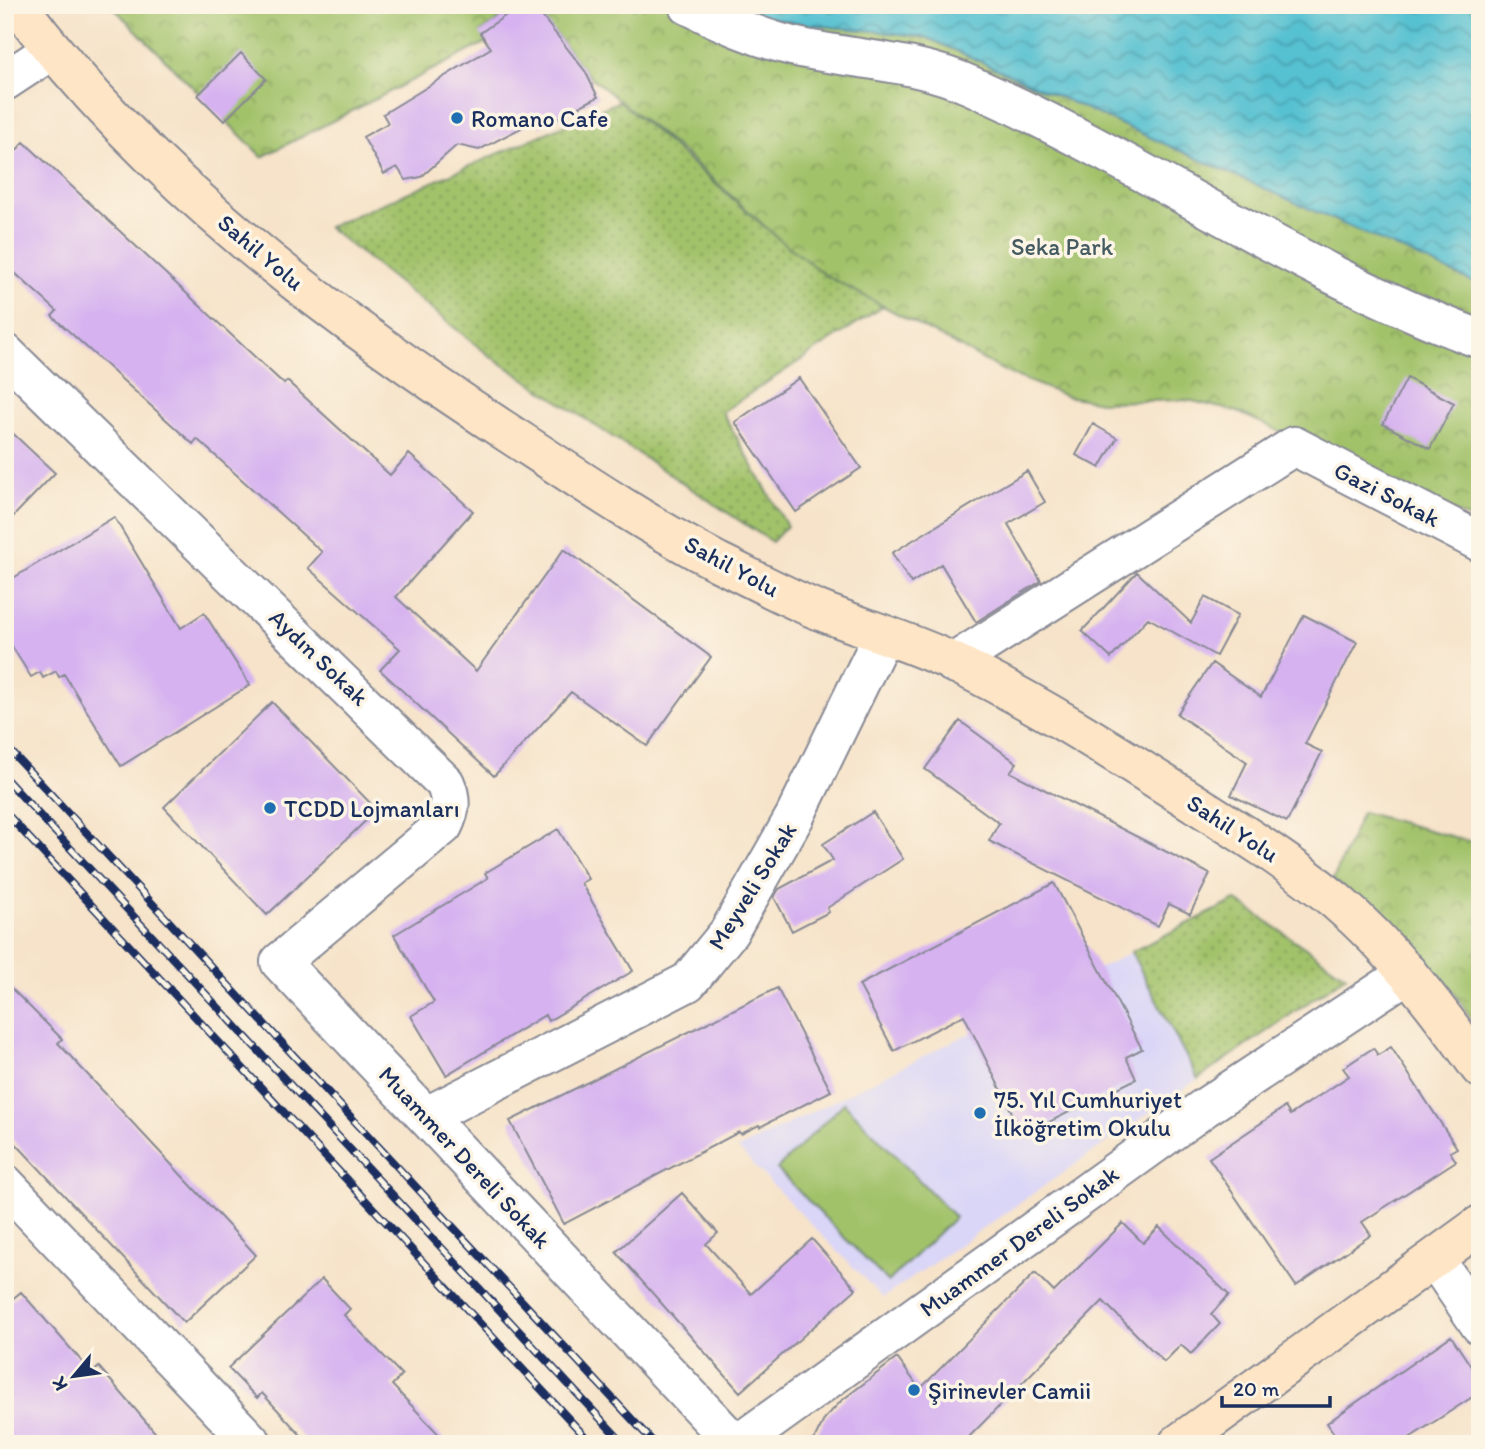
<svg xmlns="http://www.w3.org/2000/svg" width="1485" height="1449" viewBox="0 0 1485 1449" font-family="Itim,sans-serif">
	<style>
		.built { fill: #dad6f7 }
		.grass { fill: url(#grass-dots); stroke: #5e7864; stroke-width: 2 }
		.park { fill: url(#park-crowns); stroke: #5e7864; stroke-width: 2 }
		.pitch { fill: #a2c26a; stroke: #5e7864; stroke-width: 2 }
		.water { fill: url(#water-waves); stroke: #387898; stroke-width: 2 }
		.building { fill: #d6b2f0 }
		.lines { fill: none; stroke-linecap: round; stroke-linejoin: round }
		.street-casing { stroke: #888994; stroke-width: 42 }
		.secondary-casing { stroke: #888994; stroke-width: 42 }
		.street { stroke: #fff; stroke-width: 38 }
		.secondary { stroke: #fee5c5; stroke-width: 38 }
		.rail-casing { stroke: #1b2f5e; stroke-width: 8 }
		.rail { stroke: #fcf5e5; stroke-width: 5; stroke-dasharray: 16; stroke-linecap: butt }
		.poi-dot { fill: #1f6fb2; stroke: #fcf5e5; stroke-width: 2.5 }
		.labels { text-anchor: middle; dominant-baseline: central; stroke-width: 7; stroke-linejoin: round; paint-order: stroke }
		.poi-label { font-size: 24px; fill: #1b2f5e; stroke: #fcf5e5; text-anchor: start }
		.park-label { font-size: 24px; fill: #445b62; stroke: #fcf5e5 }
		.street-label { font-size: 24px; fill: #1b2f5e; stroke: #fcf5e5 }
	</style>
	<defs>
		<pattern id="grass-dots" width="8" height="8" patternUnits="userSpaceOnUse" patternTransform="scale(1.75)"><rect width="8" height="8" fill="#a2c26a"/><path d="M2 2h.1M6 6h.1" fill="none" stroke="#839e5a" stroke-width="1.8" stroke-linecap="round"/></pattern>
		<pattern id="park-crowns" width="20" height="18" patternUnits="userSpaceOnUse" patternTransform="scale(1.75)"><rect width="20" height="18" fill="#a2c26a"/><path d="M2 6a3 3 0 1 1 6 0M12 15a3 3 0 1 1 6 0" fill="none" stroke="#839e5a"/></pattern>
		<pattern id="water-waves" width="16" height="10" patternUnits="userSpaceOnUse" patternTransform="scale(1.75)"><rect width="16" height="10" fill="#56c1d1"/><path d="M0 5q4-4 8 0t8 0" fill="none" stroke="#469dad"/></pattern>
	</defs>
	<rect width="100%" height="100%" fill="#fcf5e5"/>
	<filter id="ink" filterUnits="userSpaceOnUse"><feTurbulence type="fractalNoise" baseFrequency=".0143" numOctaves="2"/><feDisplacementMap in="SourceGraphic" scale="14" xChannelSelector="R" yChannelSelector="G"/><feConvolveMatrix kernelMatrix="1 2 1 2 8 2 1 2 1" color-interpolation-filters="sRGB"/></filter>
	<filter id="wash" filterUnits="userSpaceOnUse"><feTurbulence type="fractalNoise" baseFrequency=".00686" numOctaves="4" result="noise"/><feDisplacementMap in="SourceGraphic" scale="28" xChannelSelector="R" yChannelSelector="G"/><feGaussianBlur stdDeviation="1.57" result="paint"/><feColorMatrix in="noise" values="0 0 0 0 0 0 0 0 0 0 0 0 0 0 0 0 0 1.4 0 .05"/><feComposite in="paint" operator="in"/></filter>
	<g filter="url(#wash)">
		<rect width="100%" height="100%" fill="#f6e3c9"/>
		<path class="built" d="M 1236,900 L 1346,976 L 883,1298 L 738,1149 Z"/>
		<path class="grass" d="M 620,101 L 780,240 L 825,275 L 883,306 L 722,412 L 787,526 L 772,542 L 490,356 L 328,227 Z
			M 1236,900 L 1346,976 L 1198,1079 L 1131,952 Z"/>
		<path class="park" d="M 111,5 L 521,5 L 481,32 L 487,42 L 262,157 Z
			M 533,5 L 731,5 L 928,38 L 1480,285 L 1480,524 L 1238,412 L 1188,400 L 1101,402 L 1066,396 L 1008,373 L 883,306 L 825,275 L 780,240 L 685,154 L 587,74 Z
			M 1362,812 L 1480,844 L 1480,1032 L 1455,994 L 1406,937 L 1333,880 Z"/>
		<path class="pitch" d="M 844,1103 L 955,1217 L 888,1282 L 777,1169 Z"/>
		<path class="water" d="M 731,5 L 1480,5 L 1480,285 L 928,38 C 863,26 793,31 731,5 Z"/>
		<g id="blocks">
			<path class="building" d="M 521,5 L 533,5 L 585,71 L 598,97 L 540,127 L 536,120 L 479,150 L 457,145 L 421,177 L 406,180 L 397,167 L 384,174 L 363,137 L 388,123 L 383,114 L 491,48 L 480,33 Z
				M 241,53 L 266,79 L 224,121 L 198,95 Z
				M 24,142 L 284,384 L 287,381 L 390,475 L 409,454 L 473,511 L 396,597 L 476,671 L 564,549 L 711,657 L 647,746 L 571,692 L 494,776 L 380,670 L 400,649 L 308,568 L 322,552 L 197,439 L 193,444 L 52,316 L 57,311 L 5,264 L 5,163 Z
				M 799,378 L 861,468 L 796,512 L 735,422 Z
				M 1407,378 L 1454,403 L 1430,449 L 1383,424 Z
				M 1093,424 L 1117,438 L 1100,468 L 1076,455 Z
				M 5,426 L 55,473 L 5,525 Z
				M 1027,471 L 1045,502 L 1008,524 L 1041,581 L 976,622 L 941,564 L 911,583 L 892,553 Z
				M 114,517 L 181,628 L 204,613 L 250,685 L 121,766 L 64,674 L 59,677 L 56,671 L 43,678 L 40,672 L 31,677 L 5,635 L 5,583 Z
				M 1137,572 L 1191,623 L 1205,597 L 1238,615 L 1216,656 L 1148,618 L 1111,658 L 1082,631 Z
				M 1304,615 L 1357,642 L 1305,744 L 1322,752 L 1287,822 L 1231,795 L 1247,762 L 1177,714 L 1212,663 L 1261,697 Z
				M 272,702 L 377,810 L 267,915 L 164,807 Z
				M 960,721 L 1017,763 L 1010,772 L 1210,874 L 1190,914 L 1169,904 L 1158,926 L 989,841 L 999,823 L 925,769 Z
				M 873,812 L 903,859 L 827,908 L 829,912 L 792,931 L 774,897 L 779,889 L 833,860 L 823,844 Z
				M 558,829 L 588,879 L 581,883 L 633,971 L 548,1021 L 545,1015 L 446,1075 L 411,1016 L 434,1002 L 394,935 L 488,878 L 485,873 Z
				M 1054,883 L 1142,1049 L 1126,1057 L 1136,1079 L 1023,1135 L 964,1015 L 894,1051 L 859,985 Z
				M 5,982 L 62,1039 L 58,1043 L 256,1255 L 184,1323 L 5,1132 Z
				M 777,988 L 831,1091 L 760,1127 L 759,1125 L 741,1134 L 739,1132 L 564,1224 L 510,1121 Z
				M 1391,1047 L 1457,1148 L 1450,1152 L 1456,1161 L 1362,1222 L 1371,1235 L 1296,1286 L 1209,1158 L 1285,1107 L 1290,1115 L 1349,1076 L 1343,1068 L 1373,1048 L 1378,1055 Z
				M 682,1193 L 718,1233 L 706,1244 L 751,1294 L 812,1239 L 856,1289 L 740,1392 L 616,1252 Z
				M 1123,1223 L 1143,1243 L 1159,1227 L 1229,1295 L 1211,1314 L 1220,1324 L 1191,1354 L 1181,1345 L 1164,1362 L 1103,1301 L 962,1444 L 812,1444 L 825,1418 L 841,1401 L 897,1358 L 920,1389 L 1035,1273 L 1054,1292 Z
				M 322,1279 L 350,1309 L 344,1315 L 402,1375 L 392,1385 L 448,1444 L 309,1444 L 262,1393 L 257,1398 L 228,1368 Z
				M 21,1292 L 92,1373 L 99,1367 L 165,1444 L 5,1444 L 5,1305 Z
				M 1451,1336 L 1480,1380 L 1480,1392 L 1400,1444 L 1341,1444 L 1327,1423 Z"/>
		</g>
	</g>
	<g filter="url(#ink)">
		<use href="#blocks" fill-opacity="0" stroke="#888994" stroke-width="2"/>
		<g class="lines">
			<g class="street-casing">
				<path id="street" d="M 688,5 C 722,22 755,37 792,46 C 852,60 915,60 972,86 C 1145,163 1302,274 1480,339
					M 5,81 L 52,50
					M 5,353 L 445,783 C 452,799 451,810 443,826 L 280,962 L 735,1444
					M 953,663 L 1294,446 L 1480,542
					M 427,1116 L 688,982 L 729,932 L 795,816 L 883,635
					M 5,1184 L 253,1444
					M 1435,1259 L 1480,1325
					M 738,1444 L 1204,1108 L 1408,973"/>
			</g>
			<g class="secondary-casing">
				<path id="secondary" d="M 18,5 C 151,184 337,322 522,442 C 586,484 651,527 718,562 C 751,578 784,596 818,610 C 863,628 911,642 955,663 C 1029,699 1100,743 1169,787 C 1226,823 1284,858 1336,901 C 1393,949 1437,1008 1480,1068
					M 1178,1444 L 1480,1225"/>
			</g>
			<use href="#street" class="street"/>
			<use href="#secondary" class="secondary"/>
			<g class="rail-casing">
				<path id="rail" d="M 5,745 L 655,1444
					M 5,778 L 624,1444
					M 5,812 L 592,1444"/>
			</g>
			<use href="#rail" class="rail"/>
		</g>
	</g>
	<g class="poi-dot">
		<circle cx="457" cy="118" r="7"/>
		<circle cx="270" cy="808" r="7"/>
		<circle cx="980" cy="1113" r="7"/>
		<circle cx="914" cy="1390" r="7"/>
	</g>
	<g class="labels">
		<g class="poi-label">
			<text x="471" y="118">Romano Cafe</text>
			<text x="284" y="808">TCDD Lojmanları</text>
			<text x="994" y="1099">75. Yıl Cumhuriyet<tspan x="994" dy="28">İlköğretim Okulu</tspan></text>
			<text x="928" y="1390">Şirinevler Camii</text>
		</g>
		<g class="park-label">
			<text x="1062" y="246">Seka Park</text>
		</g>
		<g class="street-label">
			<text transform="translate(261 252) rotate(40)">Sahil Yolu</text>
			<text transform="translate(1387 494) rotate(27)">Gazi Sokak</text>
			<text transform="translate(732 566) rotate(28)">Sahil Yolu</text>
			<text transform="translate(319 657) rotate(44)">Aydın Sokak</text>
			<text transform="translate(1233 828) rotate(33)">Sahil Yolu</text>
			<text transform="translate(752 886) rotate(-58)">Meyveli Sokak</text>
			<text transform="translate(465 1157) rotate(47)">Muammer Dereli Sokak</text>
			<text transform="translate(1019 1241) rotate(-36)">Muammer Dereli Sokak</text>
		</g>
	</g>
	<rect width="1485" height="1449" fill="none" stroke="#fcf5e5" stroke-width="28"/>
	<g transform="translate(74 1376) rotate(241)" stroke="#fcf5e5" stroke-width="5" paint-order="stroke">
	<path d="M0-5L12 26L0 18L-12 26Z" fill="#1b2f5e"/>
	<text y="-10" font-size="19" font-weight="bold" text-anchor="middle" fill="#1b2f5e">K</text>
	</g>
	<path d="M1222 1396v10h108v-10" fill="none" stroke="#1b2f5e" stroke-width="3.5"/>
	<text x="1233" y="1396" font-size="21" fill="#1b2f5e" stroke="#fcf5e5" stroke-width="5" paint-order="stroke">20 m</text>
</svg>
